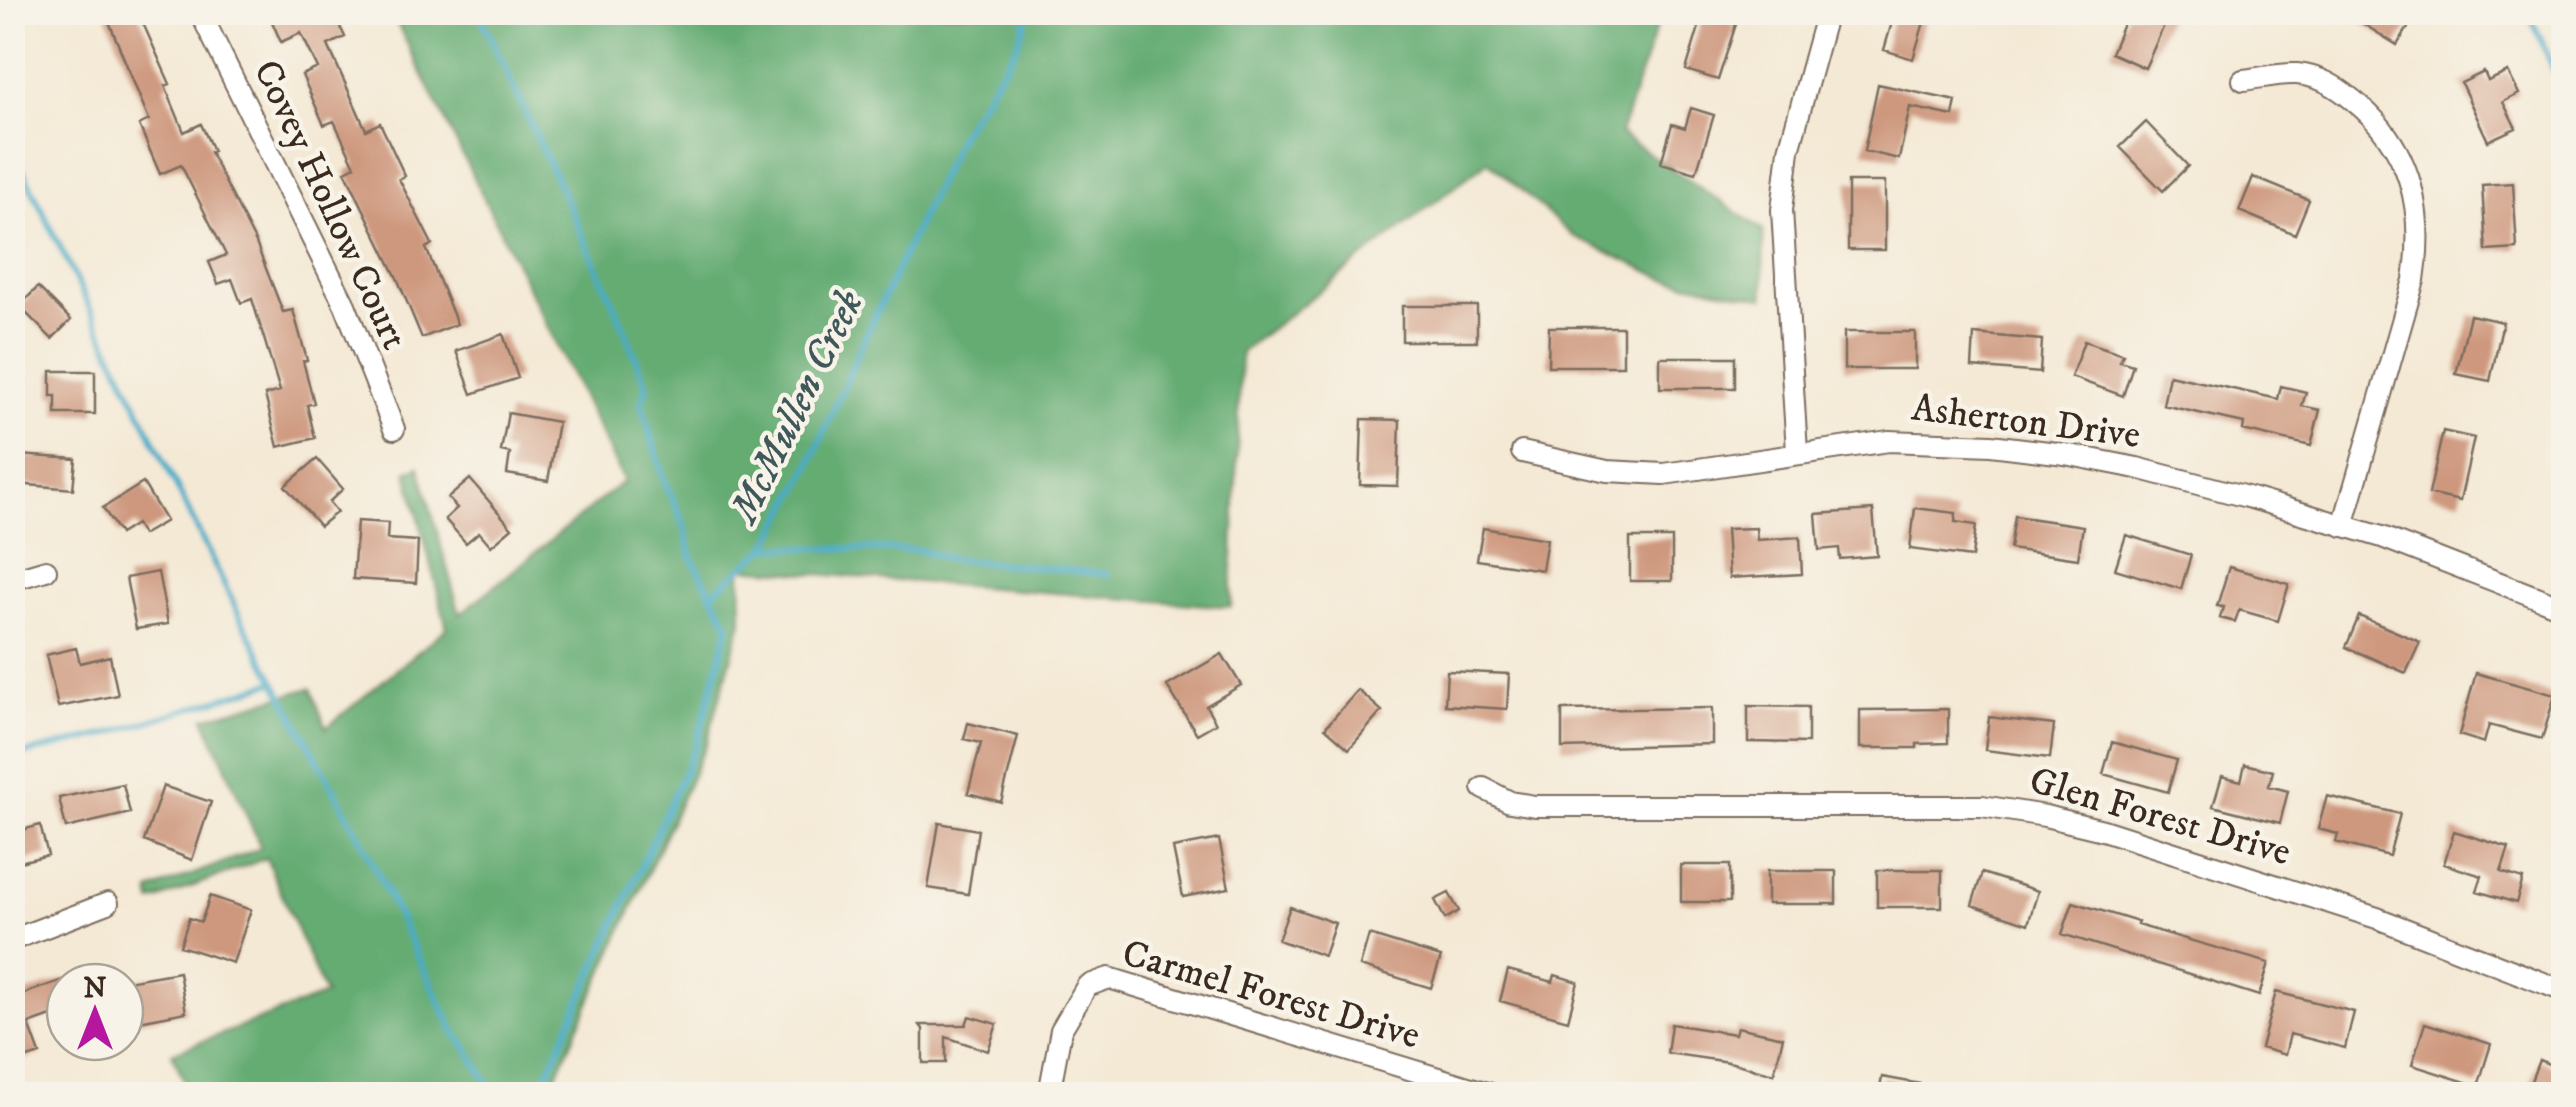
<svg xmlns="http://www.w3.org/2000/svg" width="2576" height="1107" viewBox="0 0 2576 1107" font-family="'IM FELL DW Pica',serif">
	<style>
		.forest { fill: #65ac73; stroke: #506b48; stroke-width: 2.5 }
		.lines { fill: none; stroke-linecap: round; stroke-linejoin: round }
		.stream { stroke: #49acc8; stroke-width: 6 }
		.building { fill: #ce987e }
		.street-casing { stroke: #7c6d5e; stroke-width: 24 }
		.street { stroke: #fff; stroke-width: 20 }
		.labels { text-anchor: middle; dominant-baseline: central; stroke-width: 9; stroke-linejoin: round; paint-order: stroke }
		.street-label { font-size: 38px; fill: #3b2a1e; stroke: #f7f3e8 }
		.water-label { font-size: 40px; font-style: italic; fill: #40585a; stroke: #f7f3e8 }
	</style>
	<rect width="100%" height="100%" fill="#f7f3e8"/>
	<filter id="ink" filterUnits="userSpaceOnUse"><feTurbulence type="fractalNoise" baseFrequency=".01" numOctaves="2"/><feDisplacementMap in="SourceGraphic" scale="20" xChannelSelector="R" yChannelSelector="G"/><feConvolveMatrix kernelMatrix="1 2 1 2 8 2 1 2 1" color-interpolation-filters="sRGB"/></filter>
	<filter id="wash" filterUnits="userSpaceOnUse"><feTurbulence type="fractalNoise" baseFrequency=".0048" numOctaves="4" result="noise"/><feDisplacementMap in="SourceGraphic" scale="40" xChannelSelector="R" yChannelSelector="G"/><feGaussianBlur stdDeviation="2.25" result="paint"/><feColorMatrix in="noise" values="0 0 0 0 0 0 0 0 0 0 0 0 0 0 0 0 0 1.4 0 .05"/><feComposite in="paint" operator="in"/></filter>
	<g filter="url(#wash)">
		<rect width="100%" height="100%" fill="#f4e9d5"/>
		<path class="forest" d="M 392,13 L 1661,13 L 1620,134 L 1763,230 L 1764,298 L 1665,279 L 1573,236 L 1488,161 L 1241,352 L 1231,607 L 741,568 L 742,621 L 707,742 L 548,1094 L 190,1094 L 172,1053 L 325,995 L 266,858 L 152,902 L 150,891 L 261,848 L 204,718 L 311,688 L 326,728 L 447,628 L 407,472 L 419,466 L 460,614 L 624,481 Z"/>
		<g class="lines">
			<path class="stream" d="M 479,12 L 618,313 L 647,387 L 641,402 L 664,479 L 685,527 L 691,556 L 729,625 L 697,743 L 538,1094
				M 2529,12 L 2564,94
				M 12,148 L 240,617 L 361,839 L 456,1035 C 474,1053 480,1075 497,1094
				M 767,547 L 918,550 L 952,559 L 1108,574
				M 710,595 L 767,547 L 806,474 L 862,344 L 960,134 L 1016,48 L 1029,12
				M 12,757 L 108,734 L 274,682"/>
		</g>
		<g id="blocks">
			<path class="building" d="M 105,12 L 138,12 L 170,84 L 165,86 L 184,132 L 201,124 L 213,151 L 210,152 L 256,243 L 283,312 L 293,310 L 307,360 L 303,361 L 314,403 L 307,405 L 315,438 L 278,447 L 265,395 L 280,391 L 252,299 L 241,303 L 232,279 L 218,284 L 209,262 L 226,255 L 181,165 L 160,174 L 139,125 L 149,120 Z
				M 280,12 L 333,12 L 345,37 L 328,45 L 366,130 L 380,123 L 405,176 L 399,179 L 432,244 L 426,248 L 457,324 L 422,338 L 397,278 L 345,171 L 355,166 L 334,121 L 324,125 L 302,75 L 318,68 L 301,33 L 281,42 L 270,17 Z
				M 1895,12 L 1927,12 L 1913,59 L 1884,50 Z
				M 2128,12 L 2170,12 L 2145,68 L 2111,53 Z
				M 2344,12 L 2418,12 L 2397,45 Z
				M 1703,14 L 1736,24 L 1718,80 L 1686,70 Z
				M 2484,72 L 2488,81 L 2508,72 L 2519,94 L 2503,102 L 2516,128 L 2488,141 L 2461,83 Z
				M 1878,84 L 1956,101 L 1953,116 L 1910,107 L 1899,159 L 1864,151 Z
				M 1691,108 L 1714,115 L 1696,173 L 1661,163 L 1672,124 L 1685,128 Z
				M 2146,122 L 2188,166 L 2163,191 L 2120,147 Z
				M 2253,177 L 2309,200 L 2295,234 L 2239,211 Z
				M 1848,182 L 1885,182 L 1885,250 L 1848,250 Z
				M 2513,183 L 2517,249 L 2486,251 L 2482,185 Z
				M 38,287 L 71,320 L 52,339 L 19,306 Z
				M 1402,306 L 1477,306 L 1477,341 L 1402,341 Z
				M 2470,315 L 2503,322 L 2490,381 L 2456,374 Z
				M 1549,327 L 1623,327 L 1623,366 L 1548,366 Z
				M 1844,332 L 1915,332 L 1915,369 L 1844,369 Z
				M 503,334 L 518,378 L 472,394 L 456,351 Z
				M 1974,334 L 2042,340 L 2040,373 L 1972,367 Z
				M 2084,341 L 2123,354 L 2120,361 L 2133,365 L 2123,396 L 2071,377 Z
				M 1660,357 L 1735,357 L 1735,388 L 1660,388 Z
				M 51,371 L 95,371 L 95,414 L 56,414 L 56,396 L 51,396 Z
				M 2169,375 L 2278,399 L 2281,386 L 2306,392 L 2302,406 L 2320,410 L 2311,446 L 2243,430 L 2244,423 L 2163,405 Z
				M 508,413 L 558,422 L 548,481 L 507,474 L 510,453 L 501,451 Z
				M 1362,419 L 1400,420 L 1398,486 L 1360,485 Z
				M 2443,431 L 2474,438 L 2460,501 L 2429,494 Z
				M 19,455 L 76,459 L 73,489 L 17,484 Z
				M 317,459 L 343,489 L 329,502 L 337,512 L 320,526 L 285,486 Z
				M 470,479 L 512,528 L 491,546 L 479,532 L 466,543 L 445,519 L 457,508 L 448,498 Z
				M 143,483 L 166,521 L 142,535 L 136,524 L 120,534 L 103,508 Z
				M 1915,508 L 1956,513 L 1955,522 L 1976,525 L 1972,557 L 1910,549 Z
				M 1873,510 L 1877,556 L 1840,559 L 1839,548 L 1819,550 L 1816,514 Z
				M 2015,516 L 2083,526 L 2078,559 L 2010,549 Z
				M 357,521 L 388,523 L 387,539 L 418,541 L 416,583 L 353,579 Z
				M 1483,528 L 1547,539 L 1542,570 L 1477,560 Z
				M 1756,528 L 1757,540 L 1800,537 L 1802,574 L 1729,578 L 1726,529 Z
				M 2126,535 L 2191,555 L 2181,589 L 2115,569 Z
				M 1630,538 L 1672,538 L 1672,581 L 1630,581 Z
				M 2229,567 L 2289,584 L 2278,621 L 2239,610 L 2235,622 L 2220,618 L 2223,607 L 2217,606 Z
				M 158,572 L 168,624 L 136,629 L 126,578 Z
				M 2359,616 L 2420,642 L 2406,673 L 2346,647 Z
				M 76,648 L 80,663 L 110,656 L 118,695 L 58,707 L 46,655 Z
				M 1222,654 L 1241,685 L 1206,706 L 1216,723 L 1197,734 L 1167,686 Z
				M 1447,671 L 1509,674 L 1507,709 L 1445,705 Z
				M 2476,673 L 2555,695 L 2542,739 L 2489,725 L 2484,743 L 2459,735 Z
				M 1358,690 L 1382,711 L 1349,749 L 1325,728 Z
				M 1748,706 L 1808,707 L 1808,743 L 1748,742 Z
				M 1712,708 L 1712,744 L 1562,748 L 1562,710 Z
				M 1948,709 L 1948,743 L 1917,744 L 1917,748 L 1860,748 L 1860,710 Z
				M 1989,717 L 2054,725 L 2050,758 L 1985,750 Z
				M 968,723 L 1018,736 L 1001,802 L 968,793 L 981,743 L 964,739 Z
				M 2112,742 L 2177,760 L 2168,792 L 2103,774 Z
				M 2245,764 L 2273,771 L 2269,786 L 2288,791 L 2280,823 L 2213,806 L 2222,776 L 2241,781 Z
				M 123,784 L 130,813 L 66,828 L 59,798 Z
				M 163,786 L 211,802 L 192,860 L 144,841 Z
				M 2327,796 L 2400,814 L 2389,856 L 2336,842 L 2338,834 L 2318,829 Z
				M 939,823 L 978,830 L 968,894 L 928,888 Z
				M 40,825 L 48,855 L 12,864 L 12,833 Z
				M 2454,831 L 2509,848 L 2501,872 L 2523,879 L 2516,903 L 2477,891 L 2482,876 L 2444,864 Z
				M 1219,839 L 1229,888 L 1183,897 L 1173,848 Z
				M 1681,865 L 1730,865 L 1730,902 L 1681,902 Z
				M 1877,870 L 1942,870 L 1942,907 L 1877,907 Z
				M 1767,871 L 1836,871 L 1836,904 L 1767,904 Z
				M 1982,873 L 2038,891 L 2028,924 L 1972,905 Z
				M 1449,893 L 1459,911 L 1445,919 L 1435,900 Z
				M 210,896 L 251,910 L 233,963 L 180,946 L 189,918 L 201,922 Z
				M 2073,902 L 2138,922 L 2137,925 L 2269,963 L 2259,996 L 2062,934 Z
				M 1290,907 L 1335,923 L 1324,956 L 1278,940 Z
				M 1369,935 L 1441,957 L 1431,988 L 1360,966 Z
				M 1508,970 L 1553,982 L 1555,975 L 1578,982 L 1568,1020 L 1500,1001 Z
				M 179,972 L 186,1012 L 134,1022 L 127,981 Z
				M 65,979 L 65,1011 L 29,1024 L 40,1054 L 12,1063 L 12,985 L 18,996 Z
				M 2276,992 L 2354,1012 L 2345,1048 L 2290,1034 L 2285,1055 L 2261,1048 Z
				M 969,1016 L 997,1024 L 988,1051 L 946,1037 L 946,1063 L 923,1063 L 923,1029 L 920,1025 L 966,1025 Z
				M 2425,1023 L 2491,1044 L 2478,1086 L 2412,1065 Z
				M 1671,1024 L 1735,1034 L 1737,1027 L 1783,1037 L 1774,1074 L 1729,1062 L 1667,1053 Z
				M 2539,1060 L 2564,1070 L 2564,1094 L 2526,1094 Z
				M 1882,1077 L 1932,1086 L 1932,1094 L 1879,1094 Z"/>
		</g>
	</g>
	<g filter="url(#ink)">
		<use href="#blocks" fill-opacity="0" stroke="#7c6d5e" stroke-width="2.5"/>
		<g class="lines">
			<g class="street-casing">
				<path id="street" d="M 200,12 L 345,305 L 394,429
					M 2243,80 C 2260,78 2280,73 2297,74 C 2319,76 2336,86 2353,100 C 2411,146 2425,209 2414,280 L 2343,526
					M 1522,452 L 1607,471 L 1664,474 L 1889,441 L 1991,445 L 2065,454 L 2137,468 L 2251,498 L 2382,537 L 2564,608
					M 1797,452 L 1782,210 L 1789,150 L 1827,12
					M 12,580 L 46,570
					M 1483,788 L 1510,802 L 1535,806 L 1982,806 L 2045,816 L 2103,830 L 2377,918 L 2564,991
					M 12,940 L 108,903
					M 1049,1094 L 1061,1030 L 1087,986 L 1109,978 L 1491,1094"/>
			</g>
			<use href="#street" class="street"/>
		</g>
	</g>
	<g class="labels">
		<g class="street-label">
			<text transform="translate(330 205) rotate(65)">Covey Hollow Court</text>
			<text transform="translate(2026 422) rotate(7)">Asherton Drive</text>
			<text transform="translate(2160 817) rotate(16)">Glen Forest Drive</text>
			<text transform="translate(1271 995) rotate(16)">Carmel Forest Drive</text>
		</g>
		<g class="water-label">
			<text transform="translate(798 407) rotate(-64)">McMullen Creek</text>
		</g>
	</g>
	<rect width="2576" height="1107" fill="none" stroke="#f7f3e8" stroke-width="50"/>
	<g transform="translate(95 1012)"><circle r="48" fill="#f7f3e8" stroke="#aca397" stroke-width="2.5"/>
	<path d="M0-8L18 38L0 25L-18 38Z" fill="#b5179e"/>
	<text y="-15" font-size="28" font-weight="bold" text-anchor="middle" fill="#3b2a1e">N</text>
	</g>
</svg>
